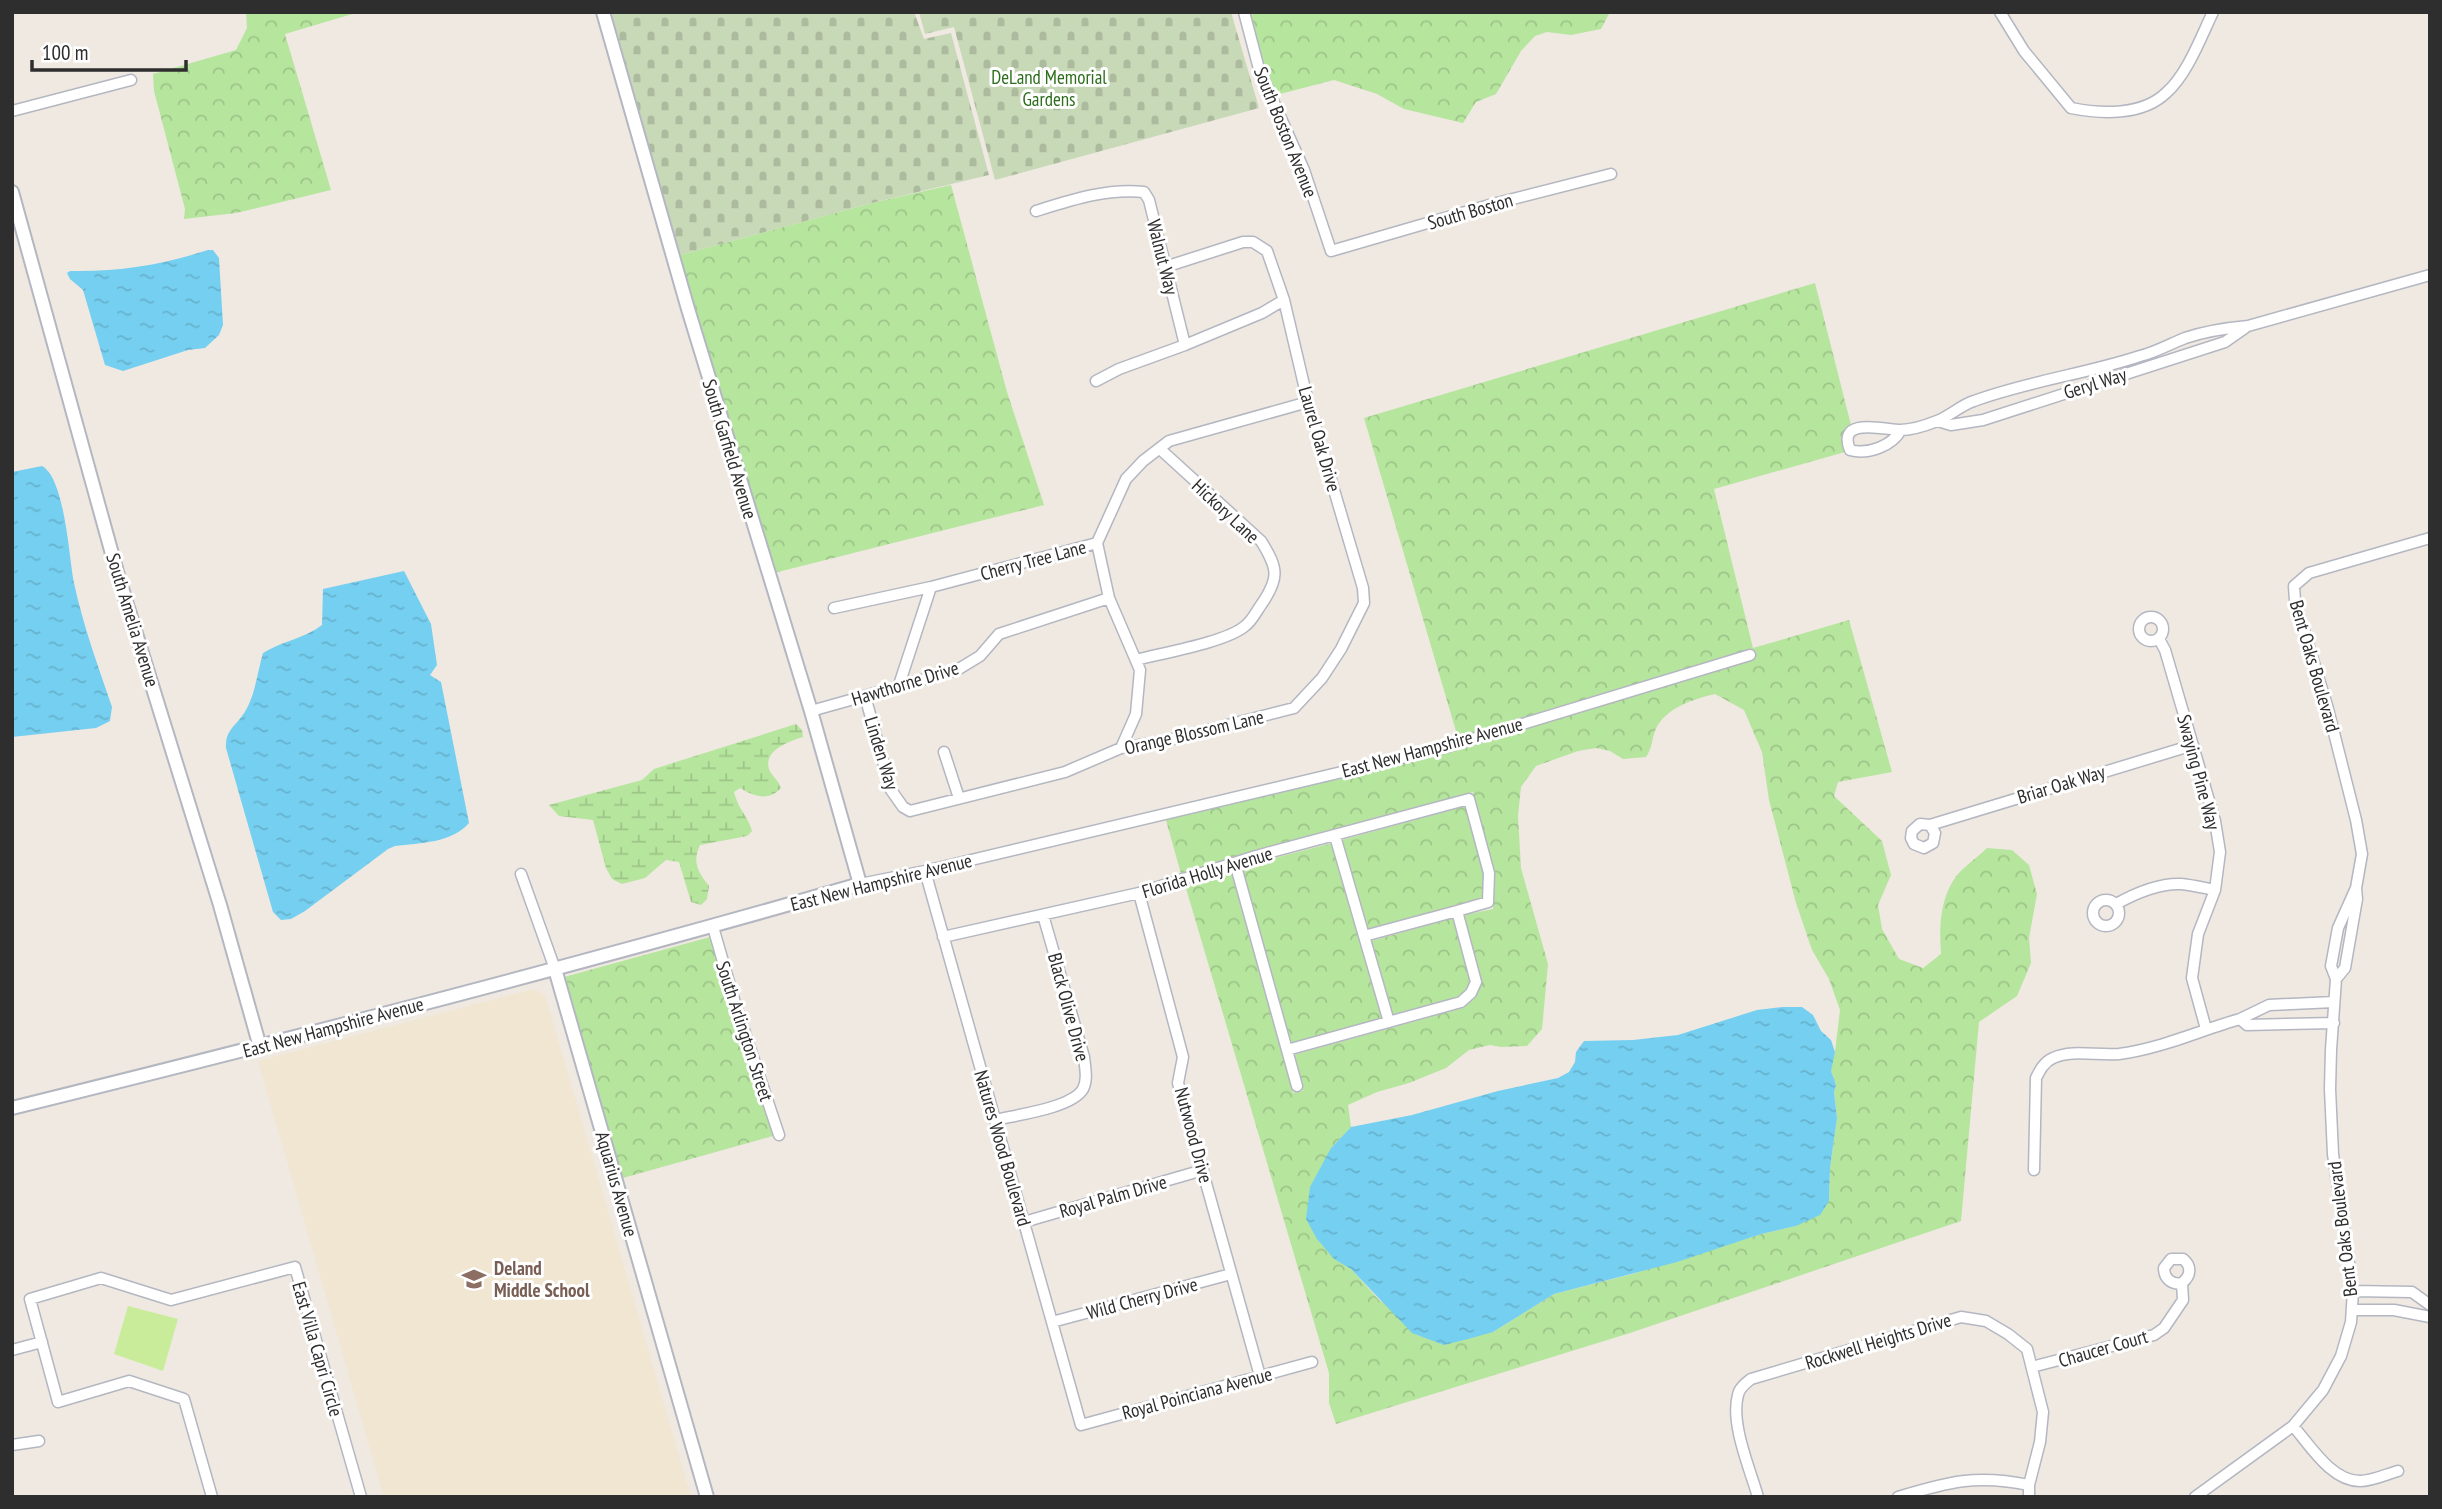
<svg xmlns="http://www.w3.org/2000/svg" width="2442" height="1509" viewBox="0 0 2442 1509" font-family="'PT Sans Narrow',sans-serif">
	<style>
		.education { fill: #f0e6d1 }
		.forest { fill: url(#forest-crowns); fill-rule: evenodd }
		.wetland { fill: url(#wetland-marsh) }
		.cemetery { fill: url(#cemetery-stones) }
		.pitch { fill: #c9ec9a }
		.water { fill: url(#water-ripples) }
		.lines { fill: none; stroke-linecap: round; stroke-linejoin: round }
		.minor-casing { stroke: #b4b7c1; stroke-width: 13 }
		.tertiary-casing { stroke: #b4b7c1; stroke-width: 16 }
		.minor { stroke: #fff; stroke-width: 10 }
		.tertiary { stroke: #fff; stroke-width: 12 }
		.labels { text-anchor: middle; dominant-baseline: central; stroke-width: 6; stroke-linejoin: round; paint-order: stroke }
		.park-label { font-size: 19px; fill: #2c6e1b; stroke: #fff }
		.street-label { font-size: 19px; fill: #2e2e2e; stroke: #fff }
		.education-label { font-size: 19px; font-weight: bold; fill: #785e54; stroke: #fff; text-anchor: start }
	</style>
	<defs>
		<pattern id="forest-crowns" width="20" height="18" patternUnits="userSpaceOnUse" patternTransform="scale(1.75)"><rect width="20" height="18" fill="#b6e59e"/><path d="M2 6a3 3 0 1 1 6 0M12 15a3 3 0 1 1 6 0" fill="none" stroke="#9dc588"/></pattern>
		<pattern id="wetland-marsh" width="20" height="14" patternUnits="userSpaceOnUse" patternTransform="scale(1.75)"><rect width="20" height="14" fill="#b6e59e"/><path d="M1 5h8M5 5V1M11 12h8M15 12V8" fill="none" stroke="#9dc588"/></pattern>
		<pattern id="cemetery-stones" width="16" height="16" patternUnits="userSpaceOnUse" patternTransform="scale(1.75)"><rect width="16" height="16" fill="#c8d9b8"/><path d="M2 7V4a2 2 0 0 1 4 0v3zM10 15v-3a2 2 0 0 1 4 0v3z" fill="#acbb9e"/></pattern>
		<pattern id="water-ripples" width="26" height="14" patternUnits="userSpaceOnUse" patternTransform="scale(1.75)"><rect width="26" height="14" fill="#75cff0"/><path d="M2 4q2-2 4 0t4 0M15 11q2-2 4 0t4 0" fill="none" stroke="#66b2ce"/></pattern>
	</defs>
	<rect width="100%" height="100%" fill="#efe9e1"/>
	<path class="education" d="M 534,989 L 545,995 L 691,1497 L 384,1497 L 258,1061 Z"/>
	<path class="forest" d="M 246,12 L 359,12 L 285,34 L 331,190 L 236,213 L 184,219 L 185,209 L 154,91 L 153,74 L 236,50 L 247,28 Z
		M 1250,12 L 1610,12 L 1601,29 L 1571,35 L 1547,32 L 1535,36 L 1521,51 L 1496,94 L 1476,102 L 1463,123 L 1404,109 L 1377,94 L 1334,80 L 1276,95 L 1264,67 Z
		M 951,185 L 1007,392 L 1044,505 L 774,573 L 700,330 L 680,255 L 876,202 Z
		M 1815,283 L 1851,425 C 1843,433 1841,441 1845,452 L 1714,489 L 1753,648 L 1849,620 L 1892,772 L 1838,782 L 1834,796 L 1882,841 L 1891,875 L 1878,905 L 1882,929 L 1899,959 L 1923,968 L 1941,954 C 1939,927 1940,896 1958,874 C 1966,865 1978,857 1987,848 L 2012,850 L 2029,865 L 2037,894 L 2029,938 L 2031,963 L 2017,996 L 1979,1022 L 1961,1221 L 1630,1333 L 1336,1424 L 1329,1403 L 1329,1373 L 1185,885 L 1231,871 L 1293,1093 L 1303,1091 L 1293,1055 L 1463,1008 L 1476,996 L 1481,980 L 1464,915 L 1493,909 L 1494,874 L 1473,792 L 1255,850 L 1181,874 L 1166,820 L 1458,738 L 1364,418 ZM 1715,694 L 1744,710 L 1762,752 L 1769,800 L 1796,903 L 1812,950 L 1829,979 L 1840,1010 L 1835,1052 L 1831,1062 L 1831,1071 L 1836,1085 L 1834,1092 L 1837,1118 L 1830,1168 L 1829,1201 L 1796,1226 L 1761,1234 L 1632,1274 L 1554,1294 L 1493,1332 L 1380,1301 L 1351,1269 L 1334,1258 L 1331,1148 L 1351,1127 L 1348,1105 L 1377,1092 L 1409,1083 L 1446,1068 L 1469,1050 L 1490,1045 L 1501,1047 L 1527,1046 L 1542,1029 L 1548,964 L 1521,868 L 1518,816 L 1521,787 L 1536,766 L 1578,751 L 1596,748 L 1610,751 L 1623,759 L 1646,757 C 1653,746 1651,742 1655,731 C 1664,708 1694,699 1715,694 Z
		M 1465,806 L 1484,874 L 1482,898 L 1368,929 L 1342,840 Z
		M 1332,843 L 1382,1018 L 1290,1043 L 1241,867 Z
		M 1454,918 L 1471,981 L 1467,989 L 1459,997 L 1392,1015 L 1371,941 Z
		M 710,937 L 730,1005 L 773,1136 L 623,1178 L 564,977 Z"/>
	<path class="wetland" d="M 796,724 L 802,730 L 803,737 C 790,741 763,750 769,769 C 771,776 779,780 781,788 C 768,802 754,796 740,788 L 734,792 C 738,809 749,818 752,831 L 747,836 L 700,845 C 692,862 698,872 709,886 L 707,899 L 701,905 L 691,902 L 679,862 L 666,860 L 645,878 L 622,884 L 612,879 L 606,868 L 593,820 L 559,816 L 549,805 L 642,780 L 654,769 Z"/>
	<path class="cemetery" d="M 611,12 L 914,12 L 924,39 L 951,33 L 989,175 L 876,202 L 680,255 Z
		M 919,12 L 1231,12 L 1259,108 L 995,180 L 954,27 L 925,34 Z"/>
	<path class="pitch" d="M 128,1306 L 178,1319 L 163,1371 L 114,1354 Z"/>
	<path class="water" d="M 208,250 L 213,250 L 219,258 L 223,325 L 219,335 L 205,348 L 188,350 L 123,371 L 105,365 L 83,290 L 70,279 L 67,273 L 70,271 C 118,272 162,265 208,250 Z
		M 42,466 C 65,478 69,558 74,583 C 83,625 98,666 112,707 L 110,721 L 96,728 L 12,737 L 12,472 Z
		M 404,571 L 431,624 L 437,665 L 430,675 L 441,682 L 469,823 C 452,843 420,843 395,846 L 388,849 L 305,911 L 291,919 L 281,920 L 273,912 L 226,748 C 225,732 233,728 242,716 C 255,699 257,673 263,653 C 282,641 304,639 322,625 L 323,589 Z
		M 1783,1007 L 1802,1007 L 1813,1015 L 1821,1031 L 1831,1040 L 1835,1052 L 1831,1071 L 1836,1085 L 1834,1092 L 1837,1118 L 1830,1168 L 1829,1201 L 1820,1215 L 1796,1226 L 1761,1234 L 1677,1262 L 1554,1294 L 1493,1332 L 1468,1339 L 1444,1345 L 1412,1333 L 1351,1269 L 1334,1259 L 1317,1239 L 1306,1219 L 1310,1187 L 1331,1148 L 1351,1127 L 1412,1115 L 1498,1091 L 1558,1078 L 1569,1072 L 1575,1062 L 1576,1052 L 1584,1041 L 1633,1040 L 1678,1035 L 1757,1010 Z"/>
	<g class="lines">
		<g class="minor-casing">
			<path id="minor" d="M 1244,12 L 1259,69 L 1304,170 L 1331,251 L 1493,204 L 1611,174
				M 2000,12 L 2024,51 L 2071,108 C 2101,114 2142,116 2166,93 C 2187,75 2201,37 2213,12
				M 12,111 L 131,80
				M 1036,211 C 1071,200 1107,188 1144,192 L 1149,200 L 1185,345 L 1119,369 L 1096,381
				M 1185,345 L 1262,313 L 1284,300
				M 1938,421 L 1951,425 L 1983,420 L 2225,342 L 2245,328
				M 1901,430 C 1892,446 1868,455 1850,450 C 1836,416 1886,430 1900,430 C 1911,430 1927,425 1937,421 C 1950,416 1961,405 1974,401 C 2028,381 2086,374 2140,356 C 2156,352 2170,344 2185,338 C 2206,331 2226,328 2248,326 L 2430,275
				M 1097,543 L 1109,598 L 1140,670 L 1136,714 L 1121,748
				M 834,608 L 931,587
				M2139 629a12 12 0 1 1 24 0a12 12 0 1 1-24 0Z
				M 2159,639 L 2165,650 L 2215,821 L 2220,852 L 2215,890 L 2198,934 L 2192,978 L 2206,1029
				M 1136,660 C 1162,653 1227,642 1245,626 C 1252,621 1256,612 1261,605 C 1280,578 1278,568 1261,541 L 1160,449
				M 898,688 L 931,587 L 1097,543 L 1126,479 L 1143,461 L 1169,441 L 1308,402
				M 865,696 L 891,790 L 903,807 L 910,811 L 1065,772 L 1121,748 L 1165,741 L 1294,708 L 1322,678 L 1341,649 L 1364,603 L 1363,588 L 1308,402 L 1284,300 L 1267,251 L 1253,242 L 1243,242 L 1165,267
				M 811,711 L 957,670 L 980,656 L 999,634 L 1109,598
				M 944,752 L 959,798
				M 1930,825 L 1935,833 L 1933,843 L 1924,848 L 1914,844 L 1911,838 L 1912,831 L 1920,824 L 1930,825 L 2193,745
				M 1335,836 L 1364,936
				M 1235,863 L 1297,1086
				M 925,871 L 1081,1425 L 1312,1362
				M 521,874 L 555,969
				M 860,884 L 925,871 L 1443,748 L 1750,655
				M 2356,888 L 2357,899 L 2345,968 L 2336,979 L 2331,966 L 2338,928 L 2356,888 L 2362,854 L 2356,820 L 2328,709 L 2295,601 L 2294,586 L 2309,573 L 2430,538
				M 1139,893 L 1183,1057 L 1178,1083 L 1260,1376
				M2093 913a13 13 0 1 1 26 0a13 13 0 1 1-26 0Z
				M 2116,904 C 2134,894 2159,883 2181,884 C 2192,885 2204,888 2215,890
				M 713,927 L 735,1003 L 779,1135
				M 943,937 L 1139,893 L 1256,856 L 1469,799 L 1489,873 L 1488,902 L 1457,911
				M 2334,1023 L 2247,1025 L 2240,1019 L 2269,1005 L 2334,1002
				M 1287,1050 L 1461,1002 L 1471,993 L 1476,982 L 1457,911 L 1364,936 L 1389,1022
				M 995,1120 C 1016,1115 1072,1108 1083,1089 C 1088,1079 1085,1068 1084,1057 L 1043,915
				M 2034,1170 L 2036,1078 C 2040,1070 2044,1062 2053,1058 C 2072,1049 2098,1056 2119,1054 C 2160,1049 2201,1030 2240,1019
				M 1024,1222 L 1203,1170
				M 2353,1291 L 2412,1292 L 2430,1305
				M 2352,1310 L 2394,1310 L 2430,1317
				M 1052,1322 L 1231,1274
				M 12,1350 L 42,1342
				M 2032,1367 L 2154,1335 L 2164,1328 L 2183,1300 L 2182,1283 C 2191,1276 2192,1266 2183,1259 L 2171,1259 L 2164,1268 C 2164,1279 2172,1285 2182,1283
				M 2293,1426 C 2310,1445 2331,1481 2360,1481 C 2372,1481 2387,1474 2398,1471
				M 12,1445 L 39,1441
				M 212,1497 L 184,1399 L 129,1381 L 58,1402 L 30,1299 L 101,1278 L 171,1300 L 295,1267 L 361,1497
				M 1758,1497 C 1750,1469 1730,1423 1738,1395 C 1739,1388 1746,1383 1751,1379 L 1961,1317 L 1986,1321 L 2008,1334 L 2027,1349 L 2043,1412 L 2040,1442 L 2029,1485 L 2029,1497
				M 1898,1497 C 1948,1482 1976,1474 2029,1485
				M 2195,1497 L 2293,1426 L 2323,1390 L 2341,1356 L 2351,1322 L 2353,1291 L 2333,1154 L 2330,1089 L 2331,1050 L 2336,979"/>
		</g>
		<g class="tertiary-casing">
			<path id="tertiary" d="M 12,192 L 117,572 L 220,905 L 260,1047
				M 555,969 L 707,1497
				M 12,1108 C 296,1038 579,965 860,884 L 811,711 L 688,309 L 603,12"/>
		</g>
		<use href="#minor" class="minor"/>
		<use href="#tertiary" class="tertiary"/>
	</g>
	<defs>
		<g id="school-bare" transform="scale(1.89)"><path d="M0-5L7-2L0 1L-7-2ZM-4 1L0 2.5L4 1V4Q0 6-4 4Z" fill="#8d6e63" stroke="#fff" stroke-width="2.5" paint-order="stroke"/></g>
	</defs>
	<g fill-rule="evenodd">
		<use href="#school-bare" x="474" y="1279"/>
	</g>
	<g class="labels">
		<g class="park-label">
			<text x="1049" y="77">DeLand Memorial<tspan x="1049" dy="22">Gardens</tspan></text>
		</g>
		<g class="street-label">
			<text transform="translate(1286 132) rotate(68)">South Boston Avenue</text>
			<text transform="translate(1470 211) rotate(-16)">South Boston</text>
			<text transform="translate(1163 257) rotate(76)">Walnut Way</text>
			<text transform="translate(2095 383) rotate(-17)">Geryl Way</text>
			<text transform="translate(1320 439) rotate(74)">Laurel Oak Drive</text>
			<text transform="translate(730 449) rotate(73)">South Garfield Avenue</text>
			<text transform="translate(1226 511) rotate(43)">Hickory Lane</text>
			<text transform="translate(1033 560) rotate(-15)">Cherry Tree Lane</text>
			<text transform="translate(133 620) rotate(73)">South Amelia Avenue</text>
			<text transform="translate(2315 666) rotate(74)">Bent Oaks Boulevard</text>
			<text transform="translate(905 683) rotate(-17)">Hawthorne Drive</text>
			<text transform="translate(1194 732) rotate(-13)">Orange Blossom Lane</text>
			<text transform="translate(1432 747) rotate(-15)">East New Hampshire Avenue</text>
			<text transform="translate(882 753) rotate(73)">Linden Way</text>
			<text transform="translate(2199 772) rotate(75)">Swaying Pine Way</text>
			<text transform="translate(2061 784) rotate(-17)">Briar Oak Way</text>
			<text transform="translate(1207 872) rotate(-17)">Florida Holly Avenue</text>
			<text transform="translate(881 882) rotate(-14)">East New Hampshire Avenue</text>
			<text transform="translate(1069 1007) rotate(75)">Black Olive Drive</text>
			<text transform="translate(333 1027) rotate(-15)">East New Hampshire Avenue</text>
			<text transform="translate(745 1031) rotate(72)">South Arlington Street</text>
			<text transform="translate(1194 1135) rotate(75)">Nutwood Drive</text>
			<text transform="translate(1003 1148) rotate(74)">Natures Wood Boulevard</text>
			<text transform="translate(617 1184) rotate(74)">Aquarius Avenue</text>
			<text transform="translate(1113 1196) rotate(-16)">Royal Palm Drive</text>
			<text transform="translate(2342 1229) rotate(-97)">Bent Oaks Boulevard</text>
			<text transform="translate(1142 1298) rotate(-15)">Wild Cherry Drive</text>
			<text transform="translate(1878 1341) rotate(-17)">Rockwell Heights Drive</text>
			<text transform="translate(2103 1348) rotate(-16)">Chaucer Court</text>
			<text transform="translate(318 1349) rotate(74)">East Villa Capri Circle</text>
			<text transform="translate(1197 1393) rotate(-15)">Royal Poinciana Avenue</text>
		</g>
		<g class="education-label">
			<text x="494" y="1268">Deland<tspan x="494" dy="22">Middle School</tspan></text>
		</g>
	</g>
	<rect width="2442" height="1509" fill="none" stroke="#2e2e2e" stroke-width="28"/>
	<path d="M32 60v10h154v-10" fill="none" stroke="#2e2e2e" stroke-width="3.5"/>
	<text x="42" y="60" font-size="21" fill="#2e2e2e" stroke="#ffffff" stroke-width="5" paint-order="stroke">100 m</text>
</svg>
